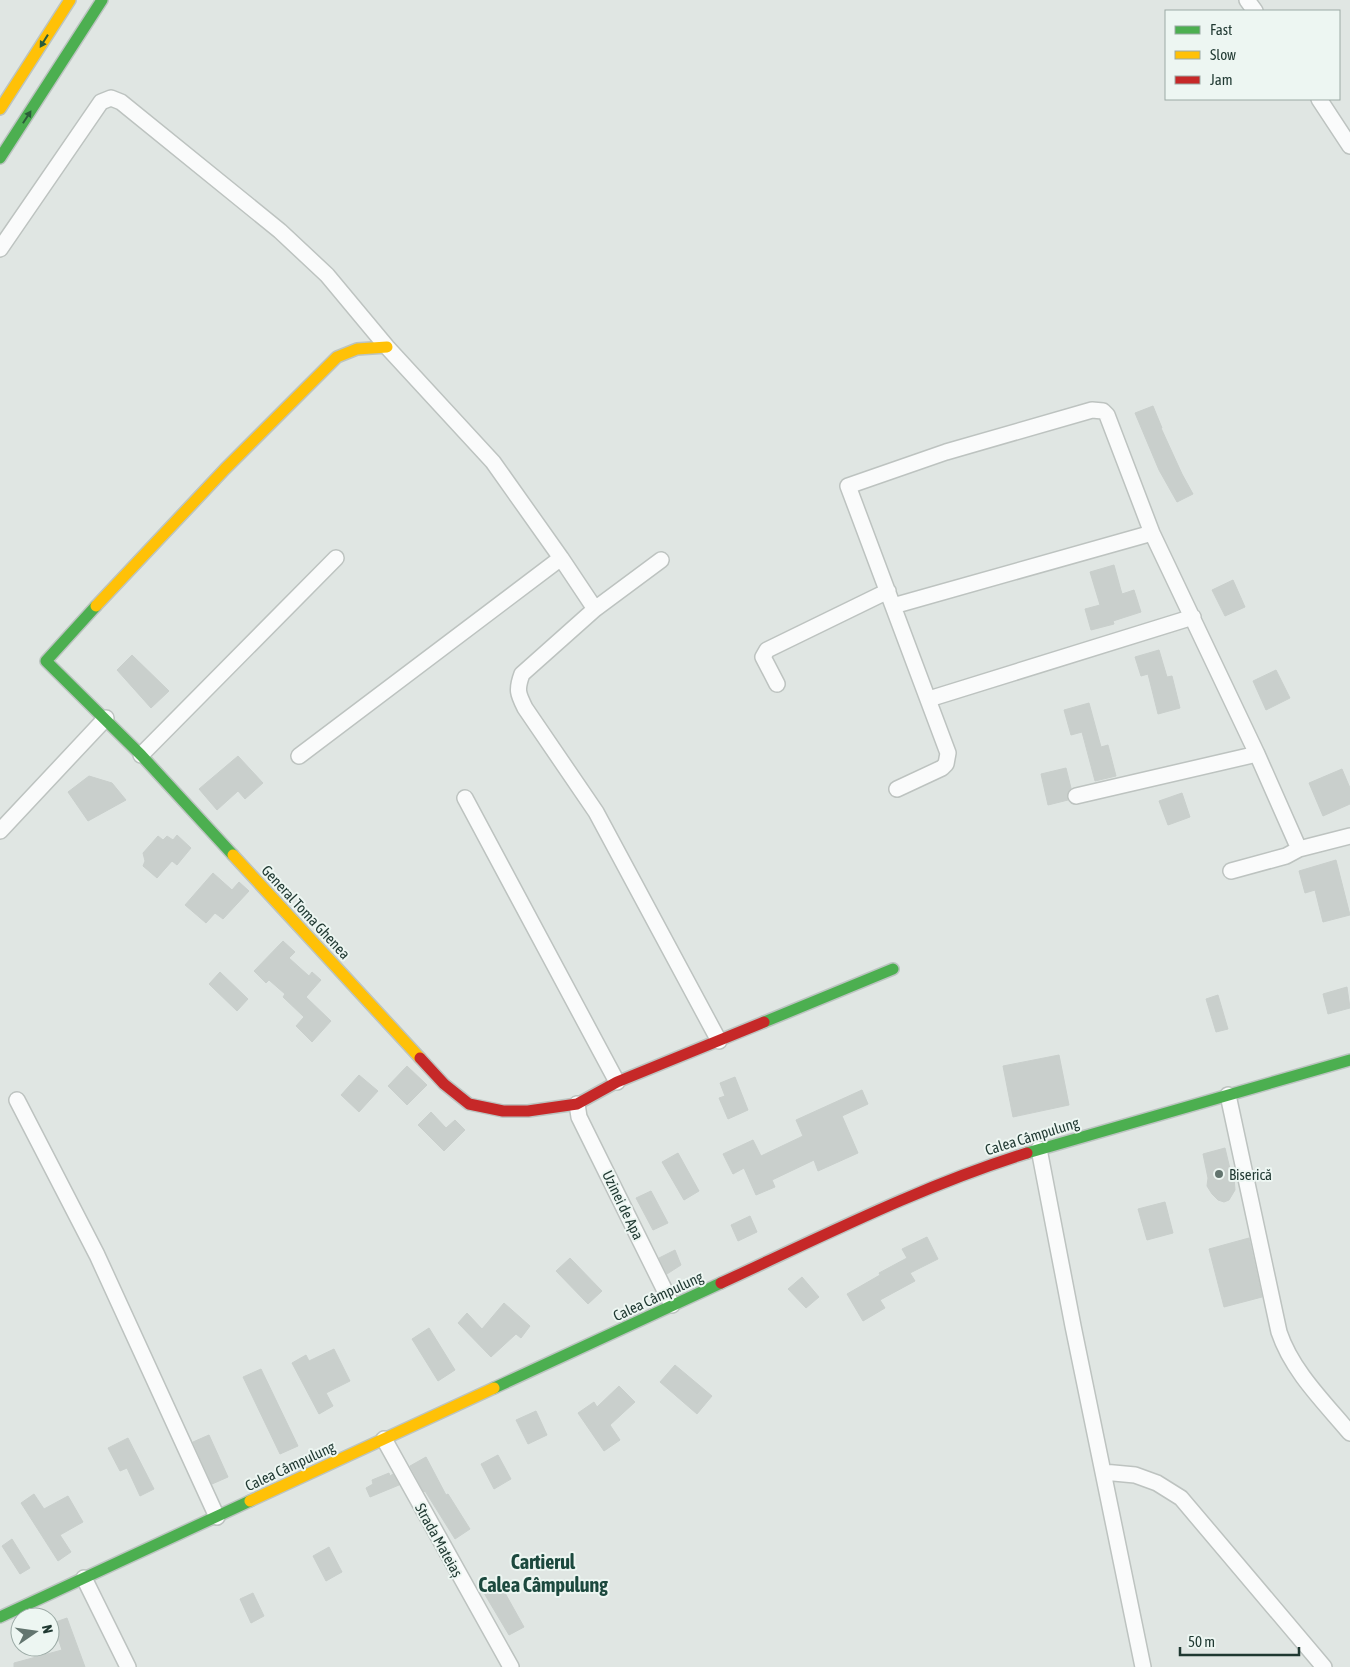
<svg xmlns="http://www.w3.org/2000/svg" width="1350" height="1667" viewBox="0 0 1350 1667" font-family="'Asap Condensed',sans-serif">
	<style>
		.building { fill: #c9cfcc; stroke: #c9cfcc }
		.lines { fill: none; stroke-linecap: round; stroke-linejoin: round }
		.street-casing { stroke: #bdc3c0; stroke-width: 18 }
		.fast-casing { stroke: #bcc4c1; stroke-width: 14 }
		.slow-casing { stroke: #bcc4c1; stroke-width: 14 }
		.jam-casing { stroke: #bcc4c1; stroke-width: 14 }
		.street { stroke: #fafbfb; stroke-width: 15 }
		.fast { stroke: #4caf50; stroke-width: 11 }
		.slow { stroke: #ffc107; stroke-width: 11 }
		.jam { stroke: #c62828; stroke-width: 11 }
		.oneway { fill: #2c5c3a }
		.poi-dot { fill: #63756f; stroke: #edf6f2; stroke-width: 2 }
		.labels { text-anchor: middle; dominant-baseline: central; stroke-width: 4; stroke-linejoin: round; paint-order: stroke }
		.street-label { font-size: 15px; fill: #1f3831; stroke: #edf6f2 }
		.poi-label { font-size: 15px; fill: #1f3831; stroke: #edf6f2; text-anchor: start }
		.district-label { font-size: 20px; font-weight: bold; fill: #1c493e; stroke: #edf6f2 }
	</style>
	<rect width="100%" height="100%" fill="#e0e6e3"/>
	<path class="building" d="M 1153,406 L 1162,428 L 1161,428 L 1182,474 L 1193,494 L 1177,502 L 1159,470 L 1135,413 Z
		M 1114,565 L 1122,594 L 1134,590 L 1141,612 L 1113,621 L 1114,624 L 1091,630 L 1085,609 L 1100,605 L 1090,572 Z
		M 1233,580 L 1245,607 L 1225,616 L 1212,590 Z
		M 1159,650 L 1167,677 L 1172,676 L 1180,708 L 1158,714 L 1148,674 L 1141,676 L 1135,657 Z
		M 132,655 L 169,691 L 151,708 L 117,670 Z
		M 1276,670 L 1290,698 L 1266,710 L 1253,681 Z
		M 1089,703 L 1101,747 L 1108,745 L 1116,776 L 1095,781 L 1082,732 L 1071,735 L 1064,710 Z
		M 238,756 L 263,783 L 245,799 L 238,791 L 217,810 L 199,789 Z
		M 1066,768 L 1071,788 L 1067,794 L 1068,800 L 1048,805 L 1041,774 Z
		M 1342,769 L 1350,788 L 1350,804 L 1323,816 L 1309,783 Z
		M 89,776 L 112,783 L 126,800 L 88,821 L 68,792 Z
		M 1182,793 L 1190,817 L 1168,825 L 1159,801 Z
		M 177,835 L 191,848 L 177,865 L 172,861 L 157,878 L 143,866 L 145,861 L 143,853 L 158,836 L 163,840 L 167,836 L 173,840 Z
		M 1336,860 L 1350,915 L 1323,922 L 1315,890 L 1305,893 L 1299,871 Z
		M 213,873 L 232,890 L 239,882 L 249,891 L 223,919 L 215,913 L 206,923 L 185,905 Z
		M 283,941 L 295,952 L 289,958 L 309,976 L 312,972 L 321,980 L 306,997 L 331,1021 L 312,1042 L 296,1026 L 304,1017 L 283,997 L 285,994 L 269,980 L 266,983 L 254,971 Z
		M 220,972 L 248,999 L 237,1011 L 209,984 Z
		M 1347,987 L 1350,1008 L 1328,1014 L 1323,994 Z
		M 1218,995 L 1228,1029 L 1216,1032 L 1206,999 Z
		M 1059,1055 L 1069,1105 L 1013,1117 L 1003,1066 Z
		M 407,1066 L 427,1085 L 407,1105 L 388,1086 Z
		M 359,1075 L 378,1091 L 359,1112 L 341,1095 Z
		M 735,1077 L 748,1110 L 728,1119 L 719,1098 L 725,1096 L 720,1083 Z
		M 862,1090 L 868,1104 L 842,1116 L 858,1153 L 818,1171 L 814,1160 L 772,1180 L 775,1187 L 756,1195 L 744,1168 L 733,1174 L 723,1154 L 753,1140 L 761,1156 L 803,1136 L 796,1120 Z
		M 431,1112 L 446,1128 L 455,1120 L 465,1130 L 444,1151 L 418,1125 Z
		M 1225,1148 L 1231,1173 L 1234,1177 L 1235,1190 L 1229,1200 L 1224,1202 L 1218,1200 L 1212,1194 L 1207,1186 L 1208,1178 L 1203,1154 Z
		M 678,1153 L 699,1191 L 684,1200 L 662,1162 Z
		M 651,1191 L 668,1223 L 653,1230 L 636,1198 Z
		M 1165,1202 L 1173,1233 L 1147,1240 L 1138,1209 Z
		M 750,1216 L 757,1232 L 738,1241 L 731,1225 Z
		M 927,1237 L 938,1259 L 910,1273 L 915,1281 L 880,1300 L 885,1308 L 863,1321 L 847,1294 L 880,1275 L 879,1273 L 907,1258 L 902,1249 Z
		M 1249,1238 L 1262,1297 L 1224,1307 L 1209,1249 Z
		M 675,1250 L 681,1265 L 667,1274 L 659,1258 Z
		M 570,1258 L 602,1291 L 588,1304 L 556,1271 Z
		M 802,1277 L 819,1297 L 806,1308 L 788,1289 Z
		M 504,1303 L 530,1326 L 521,1338 L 516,1334 L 491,1357 L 458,1323 L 467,1313 L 482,1329 Z
		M 429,1328 L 455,1370 L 438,1381 L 412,1339 Z
		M 334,1349 L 350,1381 L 326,1393 L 333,1406 L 319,1414 L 292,1363 L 306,1355 L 309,1361 Z
		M 675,1365 L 712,1396 L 697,1414 L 660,1382 Z
		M 261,1369 L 298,1446 L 280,1454 L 243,1377 Z
		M 619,1386 L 635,1402 L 610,1425 L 620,1440 L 604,1451 L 578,1413 L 594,1402 L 597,1407 Z
		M 536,1411 L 547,1435 L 528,1444 L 516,1420 Z
		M 209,1435 L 228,1477 L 212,1484 L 193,1442 Z
		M 128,1438 L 154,1489 L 140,1496 L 127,1468 L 120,1471 L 108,1448 Z
		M 498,1455 L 511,1479 L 494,1489 L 481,1464 Z
		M 426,1457 L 446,1495 L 448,1494 L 470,1529 L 455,1539 L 425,1491 L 424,1492 L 410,1466 Z
		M 389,1473 L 390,1476 L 393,1474 L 399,1485 L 370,1497 L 366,1488 L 373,1484 L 372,1480 Z
		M 34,1494 L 44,1509 L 68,1496 L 83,1522 L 60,1535 L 71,1552 L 58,1561 L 21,1503 Z
		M 12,1539 L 30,1568 L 20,1574 L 2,1546 Z
		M 329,1547 L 342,1572 L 326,1581 L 313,1556 Z
		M 500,1584 L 524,1627 L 509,1635 L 484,1593 Z
		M 253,1593 L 264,1616 L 251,1623 L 240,1599 Z
		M 67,1618 L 85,1667 L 14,1667 L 14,1663 L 62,1650 L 53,1623 Z"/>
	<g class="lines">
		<g class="street-casing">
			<path id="street" d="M 1247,0 L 1255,11
				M 1319,99 L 1350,146
				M 0,249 L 101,102 L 111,98 L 121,102 L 280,231 L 327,275 L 387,347 L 493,462 L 561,558 L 595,609 L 522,674 C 516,690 518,694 525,708 L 596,812 L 719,1041
				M 893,606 L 1152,533
				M 595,609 L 661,560
				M 777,684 L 763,657 L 767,650 L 888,591
				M 929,699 L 1193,617
				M 141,755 L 336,558
				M 299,756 L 561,558
				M 897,789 L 942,768 L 946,764 L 948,753 L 848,486 L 946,452 L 1092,410 L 1103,411 L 1107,415 L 1152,533 L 1257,754 L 1299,849 L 1350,836
				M 1076,796 L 1257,754
				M 465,798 L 617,1082
				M 0,831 L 106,718
				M 1231,871 L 1286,856 L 1299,849
				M 1228,1095 L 1279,1332 C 1292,1371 1324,1402 1350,1433
				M 17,1100 L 97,1255 L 217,1517
				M 577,1104 L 579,1117 L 672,1305
				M 1039,1149 L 1073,1326 L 1143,1667
				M 384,1439 L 511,1667
				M 1103,1472 L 1135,1475 L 1157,1483 L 1181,1498 L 1324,1667
				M 84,1578 L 128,1667"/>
		</g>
		<g class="fast-casing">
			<path id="fast" d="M 0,158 L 102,0
				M 96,606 L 46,661 L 141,755 L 233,855
				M 764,1022 L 893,969
				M 1027,1153 L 1350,1060
				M 494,1388 L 721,1283
				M 0,1617 L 250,1501"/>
		</g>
		<g class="slow-casing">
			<path id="slow" d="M 0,109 L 70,0
				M 96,606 L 225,469 L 337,357 L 357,349 L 387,347
				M 233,855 L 420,1058
				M 250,1501 L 494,1388"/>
		</g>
		<g class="jam-casing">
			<path id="jam" d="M 420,1058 L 444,1084 L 469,1104 L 503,1111 L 528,1111 L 577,1104 L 617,1082 L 764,1022
				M 721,1283 C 821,1237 921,1186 1027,1153"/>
		</g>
		<use href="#street" class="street"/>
		<use href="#fast" class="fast"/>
		<use href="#slow" class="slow"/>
		<use href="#jam" class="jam"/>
	</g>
	<defs><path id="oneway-solid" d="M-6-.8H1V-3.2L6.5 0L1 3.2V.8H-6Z" transform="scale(1.25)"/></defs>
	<g class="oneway">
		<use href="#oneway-solid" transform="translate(44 41) rotate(122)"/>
		<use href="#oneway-solid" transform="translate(27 117) rotate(-57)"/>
	</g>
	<circle class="poi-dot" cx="1219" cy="1174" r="5"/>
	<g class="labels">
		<g class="street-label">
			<text transform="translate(306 912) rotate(47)">General Toma Ghenea</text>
			<text transform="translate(1032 1136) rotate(-17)">Calea Câmpulung</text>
			<text transform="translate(623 1205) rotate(64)">Uzinei de Apa</text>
			<text transform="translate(658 1296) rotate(-25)">Calea Câmpulung</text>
			<text transform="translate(290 1466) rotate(-25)">Calea Câmpulung</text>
			<text transform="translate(439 1540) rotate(61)">Strada Mateiaș</text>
		</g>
		<g class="poi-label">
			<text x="1229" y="1174">Biserică</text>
		</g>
		<g class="district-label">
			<text x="543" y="1561">Cartierul<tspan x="543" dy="23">Calea Câmpulung</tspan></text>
		</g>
	</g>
	<rect x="1165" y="10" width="175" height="90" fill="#edf6f2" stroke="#9baaa5"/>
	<rect x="1175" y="26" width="25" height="8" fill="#4caf50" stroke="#9baaa5"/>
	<text x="1210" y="35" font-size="15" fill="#1f3831">Fast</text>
	<rect x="1175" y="51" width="25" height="8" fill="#ffc107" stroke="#9baaa5"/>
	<text x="1210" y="60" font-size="15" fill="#1f3831">Slow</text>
	<rect x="1175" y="76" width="25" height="8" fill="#c62828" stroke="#9baaa5"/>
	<text x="1210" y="85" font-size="15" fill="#1f3831">Jam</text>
	<g transform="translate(35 1632) rotate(77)"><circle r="24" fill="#edf6f2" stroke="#9baaa5"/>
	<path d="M0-4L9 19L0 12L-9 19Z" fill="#63756f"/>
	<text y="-8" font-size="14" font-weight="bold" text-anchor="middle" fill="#1f3831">N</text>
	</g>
	<path d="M1180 1647v8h119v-8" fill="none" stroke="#1f3831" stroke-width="2.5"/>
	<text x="1188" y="1647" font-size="15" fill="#1f3831" stroke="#edf6f2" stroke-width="4" paint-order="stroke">50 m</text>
</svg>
